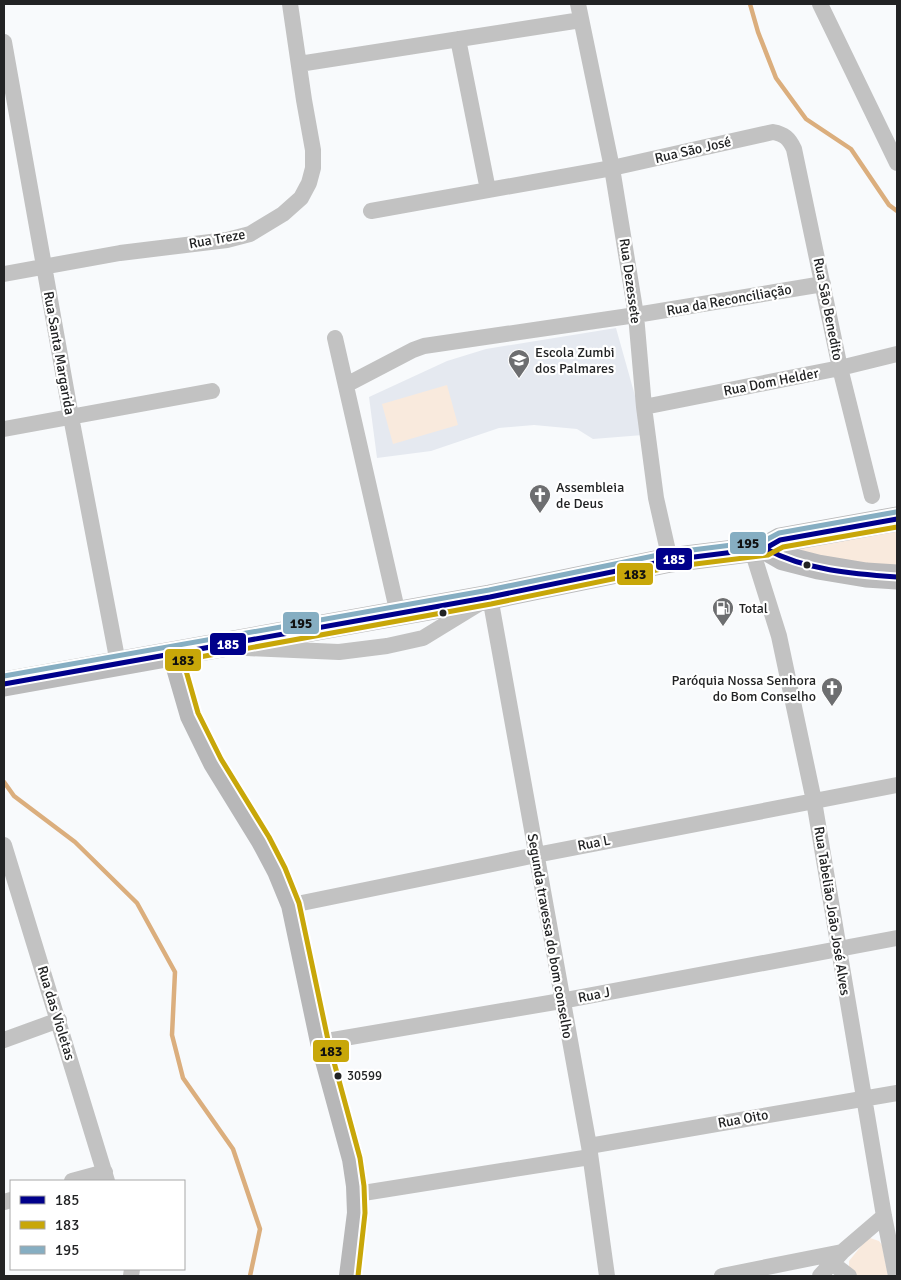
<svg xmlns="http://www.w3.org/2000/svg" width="901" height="1280" viewBox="0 0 901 1280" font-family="Signika,sans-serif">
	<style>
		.built { fill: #e5e9f0 }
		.green { fill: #f9eadd }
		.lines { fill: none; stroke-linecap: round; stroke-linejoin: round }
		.stream { stroke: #dbae7d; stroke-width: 4.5 }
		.street { stroke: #c2c2c2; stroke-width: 16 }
		.secondary { stroke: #b7b7b8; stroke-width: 22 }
		.primary { stroke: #bababb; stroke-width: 25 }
		.bus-1-casing { stroke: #fff; stroke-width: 9 }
		.bus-2-casing { stroke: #fff; stroke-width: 9 }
		.bus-3-casing { stroke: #fff; stroke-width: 9 }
		.bus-1 { stroke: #00008b; stroke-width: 5 }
		.bus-2 { stroke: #c8a709; stroke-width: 5 }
		.bus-3 { stroke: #86aec2; stroke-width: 5 }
		.bus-dot { fill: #222324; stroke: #fff; stroke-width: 2 }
		.labels { text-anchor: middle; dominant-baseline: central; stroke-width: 4.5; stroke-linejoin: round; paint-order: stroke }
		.bus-label { font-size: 13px; fill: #222324; stroke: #fff; text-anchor: start }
		.street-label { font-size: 14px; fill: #222324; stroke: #fff }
		.poi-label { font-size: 14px; fill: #222324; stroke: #fff; text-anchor: start }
		.line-badge { stroke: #fff; stroke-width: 2 }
		.badge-label { font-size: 14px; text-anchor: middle; font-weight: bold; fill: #fff }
		.pale-badge-label { font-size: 14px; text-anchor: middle; font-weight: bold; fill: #111 }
	</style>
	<rect width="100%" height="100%" fill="#f8fafc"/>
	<path class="built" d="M 616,328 L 637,403 L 643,435 L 593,439 L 577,429 L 534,425 L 499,428 L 431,451 L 377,458 L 369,397 L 447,361 L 486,349 Z"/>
	<path class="green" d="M 447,385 L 458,425 L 393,444 L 382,404 Z
		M 897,526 L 897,572 L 779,551 Z
		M 870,1238 L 879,1241 L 882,1245 L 888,1276 L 858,1276 L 849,1269 L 849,1261 L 866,1240 Z"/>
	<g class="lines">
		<path class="stream" d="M 750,4 L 758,32 L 776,78 L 806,119 L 851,149 L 889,205 L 897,211
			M 4,782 L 14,796 L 75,842 L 137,903 L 175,972 L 172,1035 L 183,1078 L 233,1149 L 260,1229 L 250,1276"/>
		<path class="street" d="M 578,4 L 612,168 L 636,315 L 644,407 L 656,498 L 670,560
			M 820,4 L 897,163
			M 458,39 L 488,190
			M 4,42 L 71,417 L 118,663
			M 299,64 L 581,20
			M 371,211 L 612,168 L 773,132 C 784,134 789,138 794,149 L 840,368 L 872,496
			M 4,274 L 120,253 L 227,240 L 250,234 L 283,214 L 301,198 L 309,183 L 313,168 L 313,150 L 304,100 L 290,4
			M 335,338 L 398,614
			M 346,385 L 413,350 L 424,346 L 636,315 L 823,284
			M 644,407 L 840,368 L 897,354
			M 4,429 L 212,391
			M 752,550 L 779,636 L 814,801 L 884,1216 L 896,1276
			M 247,648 L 339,652 L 387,646 L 423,638 L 490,597 L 589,1146 L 607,1276
			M 4,845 L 107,1181
			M 292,905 L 536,855 L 897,785
			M 4,1040 L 59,1020
			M 321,1042 L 561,1001 L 897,938
			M 589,1146 L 897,1093
			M 72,1181 L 105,1172
			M 357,1194 L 590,1157
			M 4,1202 L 11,1200
			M 832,1263 L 849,1276
			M 131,1276 L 132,1269
			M 722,1276 L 842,1252 L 884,1216
			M 820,1276 L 842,1252"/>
		<path class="secondary" d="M 173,654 L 191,716 L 214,763 L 262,841 L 278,871 L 292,905 L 321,1042 L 353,1159 L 357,1186 L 358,1213 L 350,1276"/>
		<path class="primary" d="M 766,548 L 783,558 L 818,567 L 866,575 L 897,577
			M 4,684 L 490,597 L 670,560 L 766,548 L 780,540 L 897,519"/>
		<g class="bus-1-casing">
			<path id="bus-1" d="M 766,549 C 805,570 853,574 897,577
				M 4,684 L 490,597 L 670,560 L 766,548 L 780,540 L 897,519"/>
		</g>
		<g class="bus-2-casing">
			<path id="bus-2" d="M 358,1276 L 365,1213 L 364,1186 L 360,1158 L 328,1040 L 299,903 L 285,868 L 269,837 L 221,759 L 198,713 L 183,660 L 491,604 L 671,567 L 768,555 L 783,547 L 897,527"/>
		</g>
		<g class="bus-3-casing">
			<path id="bus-3" d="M 4,676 L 489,590 L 668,553 L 764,541 L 779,533 L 896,512"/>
		</g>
		<use href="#bus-1" class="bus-1"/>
		<use href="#bus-2" class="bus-2"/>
		<use href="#bus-3" class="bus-3"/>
	</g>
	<defs>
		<g id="school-pin" transform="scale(1.125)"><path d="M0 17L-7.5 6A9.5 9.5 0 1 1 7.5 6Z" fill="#6d6e70" stroke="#fff"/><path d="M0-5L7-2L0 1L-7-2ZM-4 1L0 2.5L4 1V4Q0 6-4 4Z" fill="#fff"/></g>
		<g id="church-pin" transform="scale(1.125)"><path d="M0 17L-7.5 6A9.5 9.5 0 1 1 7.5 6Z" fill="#6d6e70" stroke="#fff"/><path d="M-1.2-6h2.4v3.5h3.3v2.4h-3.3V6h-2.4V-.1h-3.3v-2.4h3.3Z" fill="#fff"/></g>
		<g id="fuel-pin" transform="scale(1.125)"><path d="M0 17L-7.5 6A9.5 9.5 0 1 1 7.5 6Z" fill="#6d6e70" stroke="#fff"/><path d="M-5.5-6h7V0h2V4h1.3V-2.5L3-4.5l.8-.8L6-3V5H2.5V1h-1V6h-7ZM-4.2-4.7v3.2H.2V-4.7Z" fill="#fff"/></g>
	</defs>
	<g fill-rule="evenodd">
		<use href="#school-pin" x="519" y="360"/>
		<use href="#church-pin" x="540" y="495"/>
		<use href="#fuel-pin" x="723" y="608"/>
		<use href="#church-pin" x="832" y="688"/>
	</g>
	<g class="bus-dot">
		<circle cx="807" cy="565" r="4.5"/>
		<circle cx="443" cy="613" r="4.5"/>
		<circle cx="338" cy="1076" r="4.5"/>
	</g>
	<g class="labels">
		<g class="bus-label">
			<text x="347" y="1076">30599</text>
		</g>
		<g class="street-label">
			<text transform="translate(693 150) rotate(-13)">Rua São José</text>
			<text transform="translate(217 239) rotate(-10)">Rua Treze</text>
			<text transform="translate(630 281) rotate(82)">Rua Dezessete</text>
			<text transform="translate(729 300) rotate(-10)">Rua da Reconciliação</text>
			<text transform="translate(828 309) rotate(79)">Rua São Benedito</text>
			<text transform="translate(59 353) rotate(80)">Rua Santa Margarida</text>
			<text transform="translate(771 382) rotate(-11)">Rua Dom Helder</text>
			<text transform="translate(594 843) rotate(-11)">Rua L</text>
			<text transform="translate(832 911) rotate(81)">Rua Tabelião João José Alves</text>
			<text transform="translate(550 936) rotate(80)">Segunda travessa do bom conselho</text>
			<text transform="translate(594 995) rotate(-11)">Rua J</text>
			<text transform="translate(56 1013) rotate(73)">Rua das Violetas</text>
			<text transform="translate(743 1119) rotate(-10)">Rua Oito</text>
		</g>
		<g class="poi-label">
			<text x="535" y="352">Escola Zumbi<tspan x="535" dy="16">dos Palmares</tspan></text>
			<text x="556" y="487">Assembleia<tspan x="556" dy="16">de Deus</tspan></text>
			<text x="739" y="608">Total</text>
			<text x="816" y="680" text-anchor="end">Paróquia Nossa Senhora<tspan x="816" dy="16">do Bom Conselho</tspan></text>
		</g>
	</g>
	<g class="line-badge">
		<rect x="729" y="531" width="38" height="24" rx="5" fill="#86aec2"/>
		<rect x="655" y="547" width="38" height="24" rx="5" fill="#00008b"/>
		<rect x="616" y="562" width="38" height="24" rx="5" fill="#c8a709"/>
		<rect x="282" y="611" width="38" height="24" rx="5" fill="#86aec2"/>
		<rect x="209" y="632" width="38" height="24" rx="5" fill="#00008b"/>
		<rect x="164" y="648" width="38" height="24" rx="5" fill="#c8a709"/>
		<rect x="312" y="1039" width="38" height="24" rx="5" fill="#c8a709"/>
	</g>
	<g class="badge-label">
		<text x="674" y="564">185</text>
		<text x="228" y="649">185</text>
	</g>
	<g class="pale-badge-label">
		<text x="748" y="548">195</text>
		<text x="635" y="579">183</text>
		<text x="301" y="628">195</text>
		<text x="183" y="665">183</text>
		<text x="331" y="1056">183</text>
	</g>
	<rect width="901" height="1280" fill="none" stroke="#222324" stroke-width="10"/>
	<rect x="10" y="1180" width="175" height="90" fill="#ffffff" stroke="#a7a7a7"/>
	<rect x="20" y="1196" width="25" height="8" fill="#00008b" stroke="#a7a7a7"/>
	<text x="55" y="1205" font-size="15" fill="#222324">185</text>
	<rect x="20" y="1221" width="25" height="8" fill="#c8a709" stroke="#a7a7a7"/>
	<text x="55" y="1230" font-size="15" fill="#222324">183</text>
	<rect x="20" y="1246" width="25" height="8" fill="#86aec2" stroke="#a7a7a7"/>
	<text x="55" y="1255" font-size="15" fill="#222324">195</text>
</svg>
